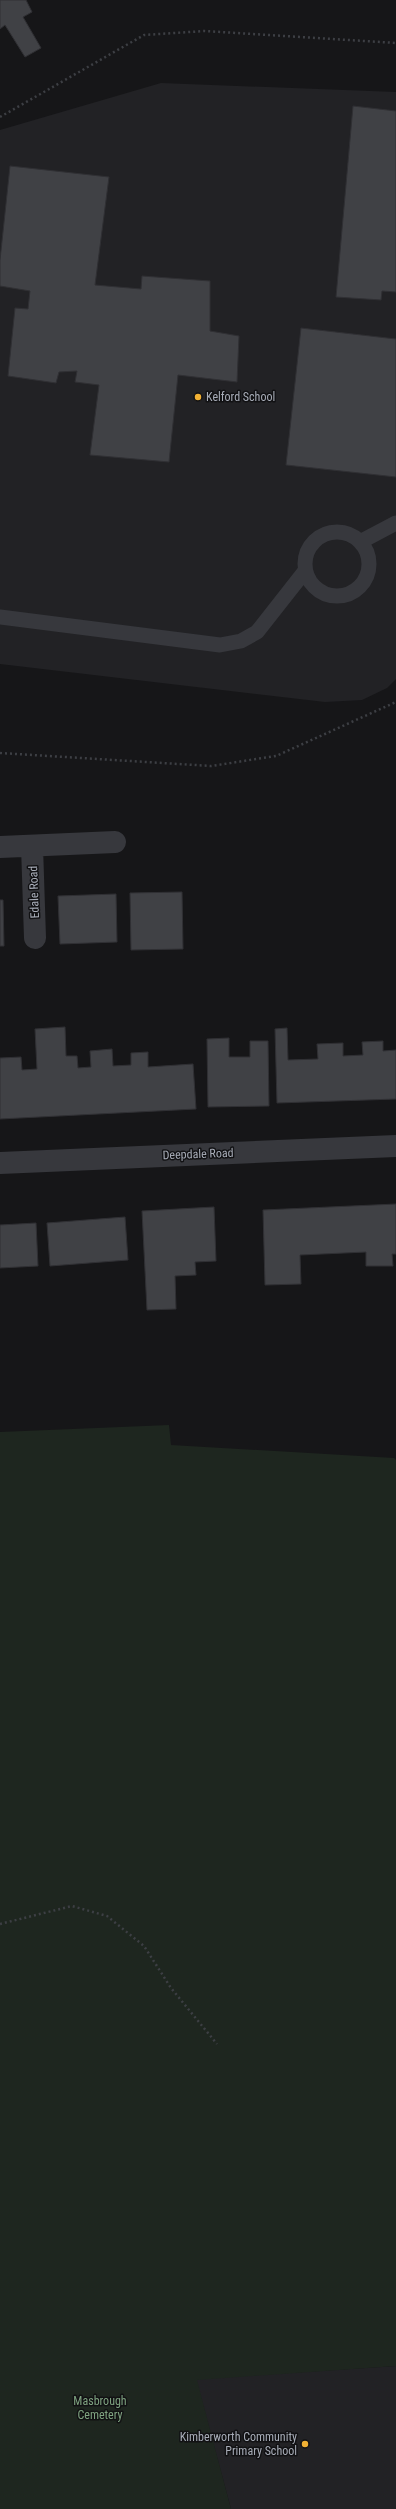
<svg xmlns="http://www.w3.org/2000/svg" width="396" height="2509" viewBox="0 0 396 2509" font-family="'Roboto Condensed',sans-serif">
	<style>
		.built { fill: #222225 }
		.green { fill: #1e261f }
		.building { fill: #404145; stroke: #303034 }
		.lines { fill: none; stroke-linecap: round; stroke-linejoin: round }
		.path { stroke: #3d3f44; stroke-width: 2.5; stroke-dasharray: 2 3; stroke-linecap: butt }
		.lane { stroke: #37383d; stroke-width: 15 }
		.street { stroke: #37383d; stroke-width: 22 }
		.poi-dot { fill: #f2b134; stroke: #111113; stroke-width: 1.5 }
		.labels { text-anchor: middle; dominant-baseline: central; stroke-width: 3; stroke-linejoin: round; paint-order: stroke }
		.poi-label { font-size: 12px; fill: #a8adb8; stroke: #111113; text-anchor: start }
		.street-label { font-size: 12px; fill: #a8adb8; stroke: #111113 }
		.park-label { font-size: 12px; fill: #7fa381; stroke: #111113 }
	</style>
	<rect width="100%" height="100%" fill="#161618"/>
	<path class="built" d="M 161,83 L 396,92 L 396,679 L 387,688 L 362,700 L 325,702 L 0,664 L 0,130 Z
		M 396,2366 L 396,2509 L 231,2509 L 196,2379 Z"/>
	<path class="green" d="M 169,1425 L 171,1445 L 394,1458 L 396,1460 L 396,2366 L 197,2380 L 231,2509 L 0,2509 L 0,1432 Z"/>
	<path class="building" d="M 0,0 L 26,0 L 32,12 L 23,17 L 41,48 L 25,57 L 5,25 L 0,29 Z
		M 353,106 L 396,111 L 396,292 L 382,291 L 381,300 L 336,297 Z
		M 10,166 L 109,177 L 95,285 L 141,289 L 142,276 L 210,281 L 210,331 L 239,336 L 237,382 L 178,375 L 169,462 L 90,455 L 99,385 L 75,382 L 77,371 L 59,372 L 56,383 L 8,376 L 15,308 L 28,309 L 30,291 L 0,286 L 0,260 Z
		M 301,328 L 396,339 L 396,477 L 286,465 Z
		M 182,892 L 183,949 L 131,950 L 130,893 Z
		M 116,894 L 117,942 L 60,944 L 58,896 Z
		M 0,900 L 3,900 L 4,946 L 0,946 Z
		M 65,1027 L 66,1056 L 77,1056 L 78,1068 L 91,1067 L 90,1051 L 112,1049 L 113,1066 L 131,1065 L 131,1053 L 148,1052 L 148,1067 L 193,1064 L 196,1109 L 0,1119 L 0,1058 L 21,1057 L 22,1070 L 37,1069 L 35,1029 Z
		M 287,1028 L 288,1060 L 318,1059 L 317,1044 L 343,1043 L 343,1056 L 363,1055 L 362,1042 L 383,1041 L 383,1051 L 396,1050 L 396,1099 L 277,1103 L 275,1029 Z
		M 229,1038 L 229,1057 L 250,1057 L 250,1041 L 268,1041 L 269,1106 L 208,1107 L 207,1039 Z
		M 396,1204 L 396,1254 L 392,1254 L 393,1266 L 366,1266 L 366,1252 L 300,1255 L 301,1284 L 265,1285 L 263,1210 Z
		M 214,1207 L 216,1261 L 195,1262 L 196,1275 L 175,1276 L 176,1309 L 147,1310 L 142,1211 Z
		M 125,1217 L 128,1260 L 50,1266 L 47,1223 Z
		M 36,1223 L 38,1266 L 0,1268 L 0,1225 Z"/>
	<g class="lines">
		<path class="path" d="M 0,117 L 144,35 L 205,31 L 396,43
			M 0,753 L 211,766 L 276,756 L 396,702
			M 0,1924 L 72,1906 L 107,1916 L 144,1946 L 171,1988 L 217,2044"/>
		<path class="lane" d="M305 564a32 32 0 1 1 64 0a32 32 0 1 1-64 0Z
			M 360,542 L 396,523
			M 0,617 L 220,645 L 241,641 L 257,632 L 305,571"/>
		<path class="street" d="M 32,846 L 35,938
			M 0,847 L 115,842
			M 0,1163 L 396,1146"/>
	</g>
	<g class="poi-dot">
		<circle cx="198" cy="397" r="4"/>
		<circle cx="305" cy="2444" r="4"/>
	</g>
	<g class="labels">
		<g class="poi-label">
			<text x="206" y="397">Kelford School</text>
			<text x="297" y="2437" text-anchor="end">Kimberworth Community<tspan x="297" dy="14">Primary School</tspan></text>
		</g>
		<g class="street-label">
			<text transform="translate(34 892) rotate(-92)">Edale Road</text>
			<text transform="translate(198 1154) rotate(-2)">Deepdale Road</text>
		</g>
		<g class="park-label">
			<text x="100" y="2401">Masbrough<tspan x="100" dy="14">Cemetery</tspan></text>
		</g>
	</g>
</svg>
